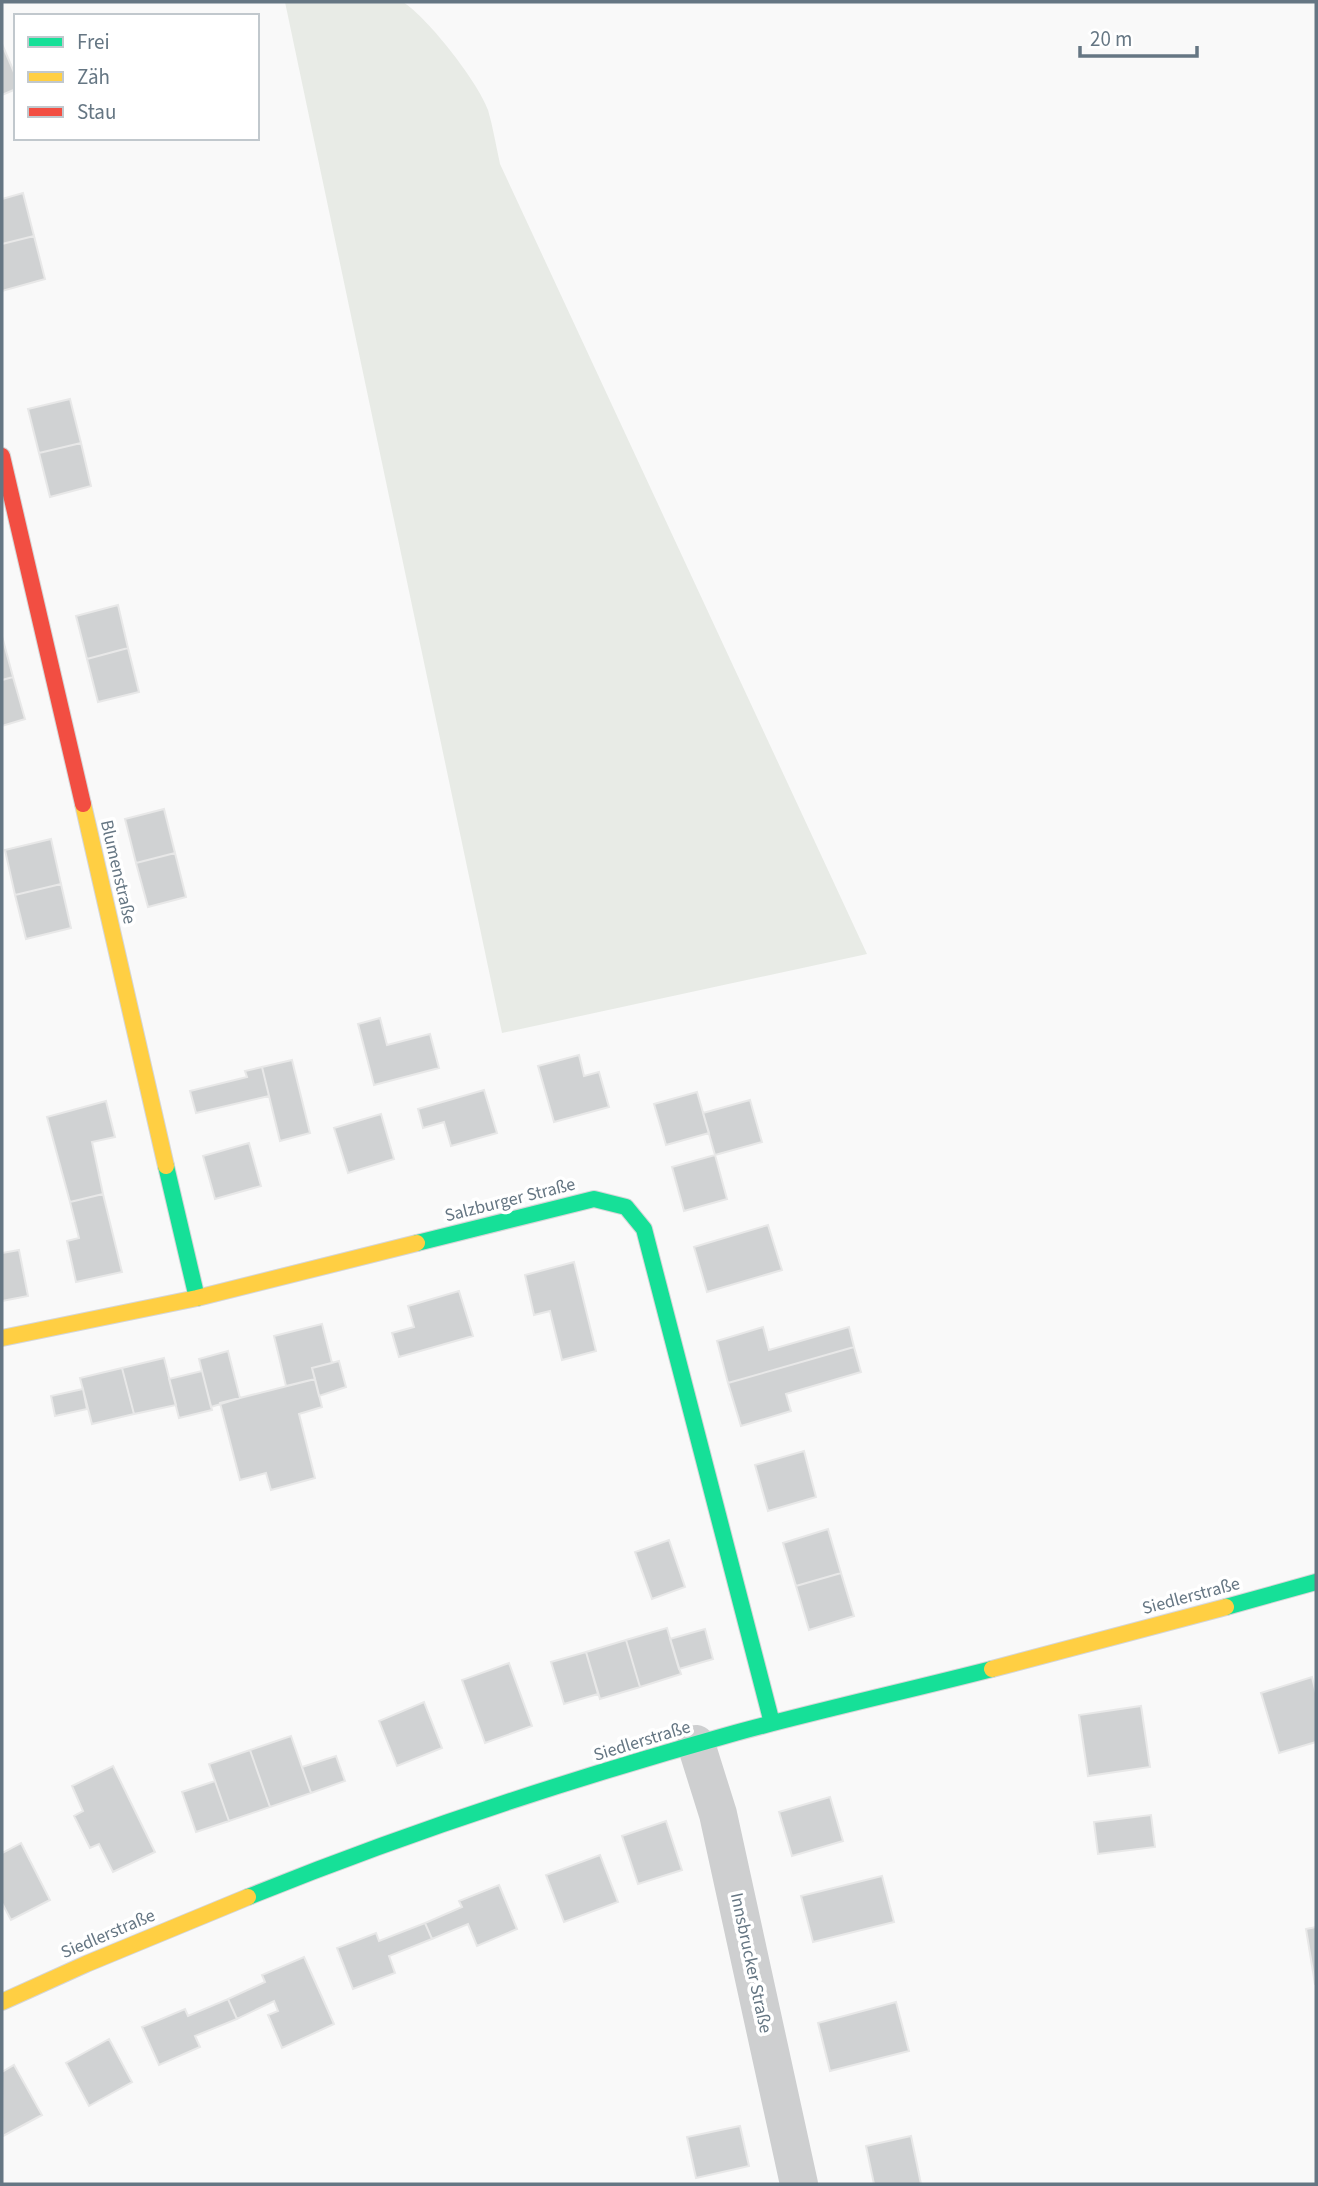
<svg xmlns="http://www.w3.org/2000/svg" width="1318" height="2186" viewBox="0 0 1318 2186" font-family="'Source Sans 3',sans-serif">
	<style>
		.green { fill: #e8ebe6 }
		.building { fill: #d0d2d3; stroke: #e8e8e8; stroke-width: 2 }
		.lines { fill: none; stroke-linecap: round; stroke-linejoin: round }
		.fast-casing { stroke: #d5d6d7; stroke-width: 18 }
		.slow-casing { stroke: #d5d6d7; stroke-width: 18 }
		.jam-casing { stroke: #d5d6d7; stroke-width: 18 }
		.street { stroke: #cecfd0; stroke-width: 38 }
		.fast { stroke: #16e098; stroke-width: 16 }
		.slow { stroke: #ffcf43; stroke-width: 16 }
		.jam { stroke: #f24e42; stroke-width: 16 }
		.labels { text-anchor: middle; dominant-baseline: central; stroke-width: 7; stroke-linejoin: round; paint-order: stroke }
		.street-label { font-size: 18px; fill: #657683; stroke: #fff }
	</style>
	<rect width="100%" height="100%" fill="#f9f9f9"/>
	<path class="green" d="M 285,2 L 403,2 C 428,18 478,82 488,110 C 493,127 496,146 500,164 L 867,954 L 502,1033 Z"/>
	<path class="building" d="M 2,44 L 16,77 L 16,89 L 2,95 Z
		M 23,193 L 34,236 L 2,244 L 2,199 Z
		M 34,236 L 45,279 L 2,291 L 2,244 Z
		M 70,399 L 81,443 L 39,453 L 28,409 Z
		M 81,443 L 91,486 L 50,497 L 39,453 Z
		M 118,605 L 128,648 L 87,659 L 76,616 Z
		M 2,636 L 13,677 L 2,680 Z
		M 128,648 L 139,692 L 98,702 L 87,659 Z
		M 13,677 L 25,719 L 2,726 L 2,680 Z
		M 164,809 L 175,853 L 136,863 L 125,819 Z
		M 51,839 L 61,884 L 15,895 L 5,850 Z
		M 175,853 L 186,897 L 148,907 L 136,863 Z
		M 61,884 L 71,928 L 26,939 L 15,895 Z
		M 380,1018 L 387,1045 L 430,1034 L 439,1068 L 374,1085 L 358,1024 Z
		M 579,1055 L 584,1076 L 599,1072 L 609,1107 L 554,1122 L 538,1066 Z
		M 292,1060 L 310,1133 L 280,1141 L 262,1067 Z
		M 262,1067 L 269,1096 L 196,1113 L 190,1091 L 247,1077 L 245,1071 Z
		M 484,1090 L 497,1133 L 451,1146 L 444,1122 L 423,1128 L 418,1109 Z
		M 697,1092 L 709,1133 L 666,1145 L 654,1104 Z
		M 750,1100 L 762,1142 L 715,1155 L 703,1113 Z
		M 106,1101 L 115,1137 L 92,1142 L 103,1194 L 70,1202 L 47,1117 Z
		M 381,1114 L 394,1159 L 348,1173 L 334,1128 Z
		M 249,1143 L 261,1186 L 215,1199 L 203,1156 Z
		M 715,1155 L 727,1199 L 684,1211 L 672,1167 Z
		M 103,1194 L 122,1272 L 76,1282 L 67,1241 L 79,1238 L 70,1202 Z
		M 768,1225 L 782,1270 L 707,1292 L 694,1247 Z
		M 19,1250 L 28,1296 L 2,1301 L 2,1253 Z
		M 574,1262 L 596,1351 L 562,1360 L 550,1311 L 534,1315 L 525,1275 Z
		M 459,1291 L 473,1336 L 399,1357 L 392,1333 L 414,1327 L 408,1306 Z
		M 322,1324 L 332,1363 L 312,1368 L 315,1379 L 286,1386 L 274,1336 Z
		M 763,1327 L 769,1350 L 849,1327 L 854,1347 L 728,1383 L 717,1341 Z
		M 854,1347 L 861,1372 L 786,1394 L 791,1411 L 741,1426 L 728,1383 Z
		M 228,1351 L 240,1398 L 211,1407 L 199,1359 Z
		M 164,1358 L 176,1405 L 134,1414 L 122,1368 Z
		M 339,1361 L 346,1387 L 319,1396 L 312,1368 Z
		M 122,1368 L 134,1414 L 92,1424 L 80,1378 Z
		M 202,1371 L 212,1410 L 179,1418 L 169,1379 Z
		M 315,1379 L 322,1407 L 299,1414 L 315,1478 L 271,1490 L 266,1473 L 240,1480 L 220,1403 Z
		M 83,1389 L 87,1409 L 55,1416 L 51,1396 Z
		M 804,1451 L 816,1497 L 768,1511 L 755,1465 Z
		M 828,1529 L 841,1573 L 796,1586 L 783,1543 Z
		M 669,1540 L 685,1587 L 652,1599 L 635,1552 Z
		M 841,1573 L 854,1616 L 809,1630 L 796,1586 Z
		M 667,1628 L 681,1674 L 640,1687 L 626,1640 Z
		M 705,1629 L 713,1659 L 679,1669 L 670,1639 Z
		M 626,1640 L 640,1687 L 600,1699 L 586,1652 Z
		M 586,1652 L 598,1694 L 564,1704 L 551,1662 Z
		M 509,1663 L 532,1726 L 485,1743 L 462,1680 Z
		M 1312,1677 L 1316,1693 L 1316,1742 L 1279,1753 L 1261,1693 Z
		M 424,1702 L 442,1748 L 397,1766 L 379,1721 Z
		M 1141,1706 L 1150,1767 L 1088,1776 L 1079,1715 Z
		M 291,1736 L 311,1793 L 270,1807 L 250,1750 Z
		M 250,1750 L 270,1807 L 229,1821 L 209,1764 Z
		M 336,1756 L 345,1781 L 311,1793 L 302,1767 Z
		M 113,1766 L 155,1852 L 113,1872 L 99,1844 L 90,1848 L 74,1816 L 83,1811 L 72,1786 Z
		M 215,1781 L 229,1821 L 196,1832 L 182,1792 Z
		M 830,1797 L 843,1841 L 792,1856 L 779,1812 Z
		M 1151,1815 L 1155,1847 L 1098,1854 L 1094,1822 Z
		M 666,1821 L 682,1870 L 638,1884 L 622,1836 Z
		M 21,1843 L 50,1900 L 11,1920 L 2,1903 L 2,1853 Z
		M 600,1855 L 618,1902 L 564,1922 L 546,1875 Z
		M 882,1876 L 894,1922 L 813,1942 L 801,1896 Z
		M 499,1885 L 517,1929 L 477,1946 L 468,1924 L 432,1939 L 425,1923 L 462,1907 L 459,1901 Z
		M 425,1923 L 432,1939 L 389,1956 L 395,1973 L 353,1989 L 337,1948 L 376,1933 L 379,1941 Z
		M 1316,1927 L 1316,1984 L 1315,1984 L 1306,1929 Z
		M 304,1957 L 334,2024 L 282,2048 L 268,2015 L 278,2011 L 274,2001 L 237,2019 L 228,1999 L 265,1982 L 262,1975 Z
		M 228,1999 L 237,2019 L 195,2036 L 200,2047 L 159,2065 L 142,2027 L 185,2009 L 188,2016 Z
		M 896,2002 L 909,2051 L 830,2071 L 818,2023 Z
		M 109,2039 L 132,2082 L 89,2106 L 66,2063 Z
		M 14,2065 L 42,2115 L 3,2136 L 2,2072 Z
		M 740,2126 L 749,2166 L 696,2178 L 687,2137 Z
		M 911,2136 L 921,2184 L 874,2184 L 866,2146 Z"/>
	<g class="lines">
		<g class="fast-casing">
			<path id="fast" d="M 166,1166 L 197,1298
				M 417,1243 L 594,1199 L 626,1207 L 644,1229 L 772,1723
				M 1226,1607 L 1316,1582
				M 248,1897 C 406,1833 570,1779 735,1733 C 820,1710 906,1691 992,1669"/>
		</g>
		<g class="slow-casing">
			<path id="slow" d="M 83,804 L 166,1166
				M 2,1338 L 197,1298 L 417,1243
				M 992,1669 L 1226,1607
				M 2,2002 L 86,1964 L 248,1897"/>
		</g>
		<g class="jam-casing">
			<path id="jam" d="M 2,456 L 83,804"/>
		</g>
		<path class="street" d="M 696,1744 L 718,1814 L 799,2184"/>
		<use href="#fast" class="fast"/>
		<use href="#slow" class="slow"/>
		<use href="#jam" class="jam"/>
	</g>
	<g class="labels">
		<g class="street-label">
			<text transform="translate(118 872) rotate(77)">Blumenstraße</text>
			<text transform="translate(510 1200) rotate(-14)">Salzburger Straße</text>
			<text transform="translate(1191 1596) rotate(-15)">Siedlerstraße</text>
			<text transform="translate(642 1741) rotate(-17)">Siedlerstraße</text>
			<text transform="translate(108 1934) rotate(-23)">Siedlerstraße</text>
			<text transform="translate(751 1963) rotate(78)">Innsbrucker Straße</text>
		</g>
	</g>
	<rect width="1318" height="2186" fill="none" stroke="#657683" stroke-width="7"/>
	<rect x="14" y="14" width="245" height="126" fill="#ffffff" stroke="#c1c8cd" stroke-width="2"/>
	<rect x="28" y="37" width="35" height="10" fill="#16e098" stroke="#c1c8cd" stroke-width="2"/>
	<text x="77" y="49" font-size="21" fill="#657683">Frei</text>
	<rect x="28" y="72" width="35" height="10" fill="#ffcf43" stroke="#c1c8cd" stroke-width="2"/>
	<text x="77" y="84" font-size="21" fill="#657683">Zäh</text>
	<rect x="28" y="107" width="35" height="10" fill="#f24e42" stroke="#c1c8cd" stroke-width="2"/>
	<text x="77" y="119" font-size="21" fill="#657683">Stau</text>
	<path d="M1080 46v10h117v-10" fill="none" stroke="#657683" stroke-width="3.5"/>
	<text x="1090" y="46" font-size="21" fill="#657683" stroke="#ffffff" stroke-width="5" paint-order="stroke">20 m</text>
</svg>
